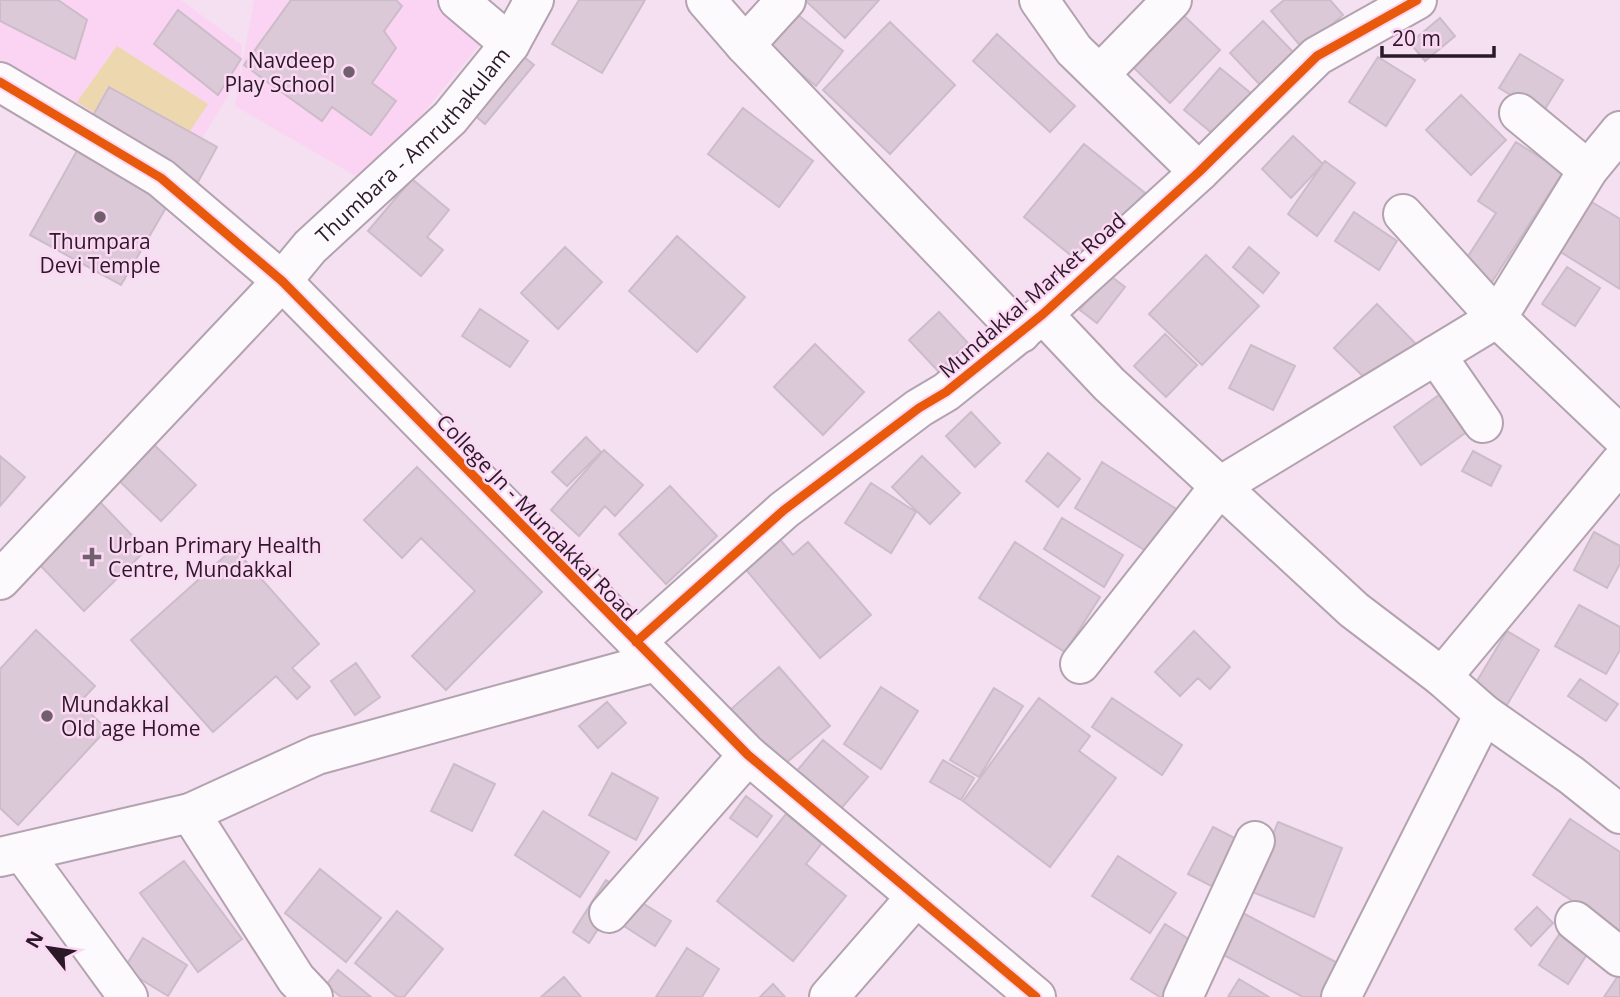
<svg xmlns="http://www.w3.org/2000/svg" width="1620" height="997" viewBox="0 0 1620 997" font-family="'Open Sans',sans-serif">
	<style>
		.built { fill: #fad4f2 }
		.green { fill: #edd7af }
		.building { fill: #dbc9d7; stroke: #ccbcca; stroke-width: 2 }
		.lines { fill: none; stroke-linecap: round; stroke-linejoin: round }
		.minor-casing { stroke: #b3a2b0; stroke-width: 42 }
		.minor { stroke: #fdfafd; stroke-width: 38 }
		.cycleway-casing { stroke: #fcd8f4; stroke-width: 13 }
		.cycleway { stroke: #e8590c; stroke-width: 9 }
		.poi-dot { fill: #715f6d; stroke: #fcd8f4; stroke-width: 2.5 }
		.labels { text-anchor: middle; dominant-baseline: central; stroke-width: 5; stroke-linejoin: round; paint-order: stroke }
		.poi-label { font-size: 21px; fill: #2a1a27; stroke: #fcd8f4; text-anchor: start }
		.street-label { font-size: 21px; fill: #2a1a27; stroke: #fcd8f4 }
	</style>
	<rect width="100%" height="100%" fill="#f4e0f0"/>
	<path class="built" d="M 0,0 L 181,0 L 242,45 L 239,78 L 177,179 L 0,70 Z
		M 254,0 L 443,0 L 486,37 L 366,182 L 235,106 Z"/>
	<path class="green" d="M 117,46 L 208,104 L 170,161 L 77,102 Z"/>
	<path class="building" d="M 0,0 L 58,0 L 87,20 L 75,59 L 0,21 Z
		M 291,0 L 396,0 L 402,6 L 384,31 L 396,48 L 372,83 L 396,101 L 371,135 L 332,107 L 322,121 L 244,65 Z
		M 579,0 L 645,0 L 602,73 L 552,44 Z
		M 807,0 L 879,0 L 845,38 L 806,1 Z
		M 1284,0 L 1330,0 L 1343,15 L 1303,49 L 1271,11 Z
		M 178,10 L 241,59 L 218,95 L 154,44 Z
		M 793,11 L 843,51 L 816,86 L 767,46 Z
		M 1181,13 L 1220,50 L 1170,103 L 1131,65 Z
		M 1440,18 L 1455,36 L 1425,61 L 1410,43 Z
		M 1263,21 L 1297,56 L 1263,88 L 1230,53 Z
		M 890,22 L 955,85 L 890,154 L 823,90 Z
		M 997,34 L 1075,106 L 1050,132 L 973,61 Z
		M 508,44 L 534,65 L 485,124 L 460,103 Z
		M 1520,54 L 1563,80 L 1542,114 L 1499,88 Z
		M 1378,57 L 1415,80 L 1386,126 L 1349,102 Z
		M 1220,68 L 1253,95 L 1218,138 L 1184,110 Z
		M 109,87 L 217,147 L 198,182 L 90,121 Z
		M 1461,95 L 1506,140 L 1471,175 L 1426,130 Z
		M 743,108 L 813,161 L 779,207 L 708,154 Z
		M 1293,136 L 1323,164 L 1291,198 L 1262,169 Z
		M 1516,142 L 1563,172 L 1492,282 L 1463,264 L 1496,213 L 1478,201 Z
		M 1084,144 L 1145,193 L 1085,267 L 1024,217 Z
		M 79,147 L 171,199 L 121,285 L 30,235 Z
		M 1325,161 L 1355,183 L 1317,236 L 1288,214 Z
		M 412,179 L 449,210 L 427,237 L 443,250 L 421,276 L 368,231 Z
		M 1590,201 L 1620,219 L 1620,289 L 1559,251 Z
		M 1354,212 L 1397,241 L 1379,270 L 1335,241 Z
		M 677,236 L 745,297 L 697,352 L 629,291 Z
		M 565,247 L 602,282 L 558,329 L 521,293 Z
		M 1249,247 L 1279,273 L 1263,293 L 1233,267 Z
		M 1206,255 L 1259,306 L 1202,365 L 1149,314 Z
		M 1567,267 L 1600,288 L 1575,326 L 1542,304 Z
		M 1108,274 L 1125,287 L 1097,323 L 1080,310 Z
		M 1377,304 L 1416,344 L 1374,387 L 1334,348 Z
		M 480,309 L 528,341 L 510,367 L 462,336 Z
		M 939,312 L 968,343 L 938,371 L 909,340 Z
		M 1165,334 L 1197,365 L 1166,397 L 1134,366 Z
		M 815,344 L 864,392 L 823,435 L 774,387 Z
		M 1251,345 L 1295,366 L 1273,410 L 1229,388 Z
		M 1456,383 L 1483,420 L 1421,465 L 1394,427 Z
		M 971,412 L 1000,443 L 975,467 L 946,436 Z
		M 586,437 L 601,452 L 567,486 L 552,472 Z
		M 147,438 L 196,485 L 161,521 L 112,474 Z
		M 604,450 L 643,485 L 615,516 L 605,506 L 579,536 L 551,510 Z
		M 1473,451 L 1501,466 L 1491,486 L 1462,471 Z
		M 1048,453 L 1080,479 L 1058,507 L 1026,481 Z
		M 0,456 L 25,477 L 0,506 Z
		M 922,456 L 960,493 L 930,524 L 892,487 Z
		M 1102,462 L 1178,510 L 1151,554 L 1075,508 Z
		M 417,467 L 542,592 L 446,690 L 412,656 L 475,591 L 421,538 L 402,558 L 364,520 Z
		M 871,483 L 916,512 L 891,553 L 845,523 Z
		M 670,486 L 717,536 L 666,584 L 619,534 Z
		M 100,502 L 146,550 L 84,611 L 38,563 Z
		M 1062,518 L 1123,555 L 1104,587 L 1044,549 Z
		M 1594,532 L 1620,546 L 1620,564 L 1607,588 L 1574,570 Z
		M 777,536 L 793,555 L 808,542 L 871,615 L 820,658 L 742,565 Z
		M 1015,542 L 1100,597 L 1065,652 L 979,598 Z
		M 234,548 L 319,644 L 292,668 L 310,687 L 297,699 L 276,676 L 213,732 L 131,640 Z
		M 1579,605 L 1620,627 L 1620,650 L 1606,674 L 1555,646 Z
		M 36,630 L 95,686 L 79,703 L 107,729 L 18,825 L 0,808 L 0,669 Z
		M 1194,631 L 1230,667 L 1210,689 L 1198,678 L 1180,696 L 1155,672 Z
		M 1507,631 L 1539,650 L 1507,705 L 1474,686 Z
		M 356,663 L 380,697 L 355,715 L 331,681 Z
		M 779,667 L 830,726 L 780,768 L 730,710 Z
		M 1580,679 L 1618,704 L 1606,721 L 1568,696 Z
		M 881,687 L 918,711 L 881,769 L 844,744 Z
		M 994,688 L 1023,706 L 979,777 L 950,760 Z
		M 1039,698 L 1090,736 L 1079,751 L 1116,778 L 1050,867 L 963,801 Z
		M 1112,698 L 1182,745 L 1162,775 L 1092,727 Z
		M 607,702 L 626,723 L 598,748 L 579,726 Z
		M 823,740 L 868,777 L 839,811 L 795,773 Z
		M 943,760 L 974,778 L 961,800 L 930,782 Z
		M 454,764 L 495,784 L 472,831 L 431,811 Z
		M 612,773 L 658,798 L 636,840 L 589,815 Z
		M 746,796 L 772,816 L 757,837 L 730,818 Z
		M 543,811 L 609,852 L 580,897 L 515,855 Z
		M 786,814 L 822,843 L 806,864 L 846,896 L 793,961 L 717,901 Z
		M 1570,819 L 1620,852 L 1620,932 L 1533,875 Z
		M 1278,822 L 1342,848 L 1314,917 L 1250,891 Z
		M 1213,827 L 1248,845 L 1223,892 L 1188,874 Z
		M 1118,856 L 1176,893 L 1150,933 L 1092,896 Z
		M 184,861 L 242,939 L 198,972 L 140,893 Z
		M 320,869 L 381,918 L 346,962 L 285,913 Z
		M 606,880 L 671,921 L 655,946 L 607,915 L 589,943 L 573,932 Z
		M 1537,907 L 1553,923 L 1531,946 L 1515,929 Z
		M 397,911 L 443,949 L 404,997 L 397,997 L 355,963 Z
		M 1239,911 L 1345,967 L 1328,997 L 1303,997 L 1218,952 Z
		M 1165,924 L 1203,948 L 1173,997 L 1160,997 L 1131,979 Z
		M 1560,933 L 1589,951 L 1568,984 L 1539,965 Z
		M 143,938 L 187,965 L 168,996 L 124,969 Z
		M 687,948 L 719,969 L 702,997 L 656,997 Z
		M 338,970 L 371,997 L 341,997 L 326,985 Z
		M 1620,973 L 1620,997 L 1604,997 Z
		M 564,977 L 581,997 L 541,997 Z
		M 1239,979 L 1269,997 L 1228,997 Z
		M 773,984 L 785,997 L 760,997 Z"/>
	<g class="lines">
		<g class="minor-casing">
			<g id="minor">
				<path d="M 458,0 L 510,44"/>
				<path d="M 706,0 L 745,45 L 1021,333"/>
				<path d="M 1039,0 L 1074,50 L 1199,172"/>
				<path d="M 745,45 L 786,0"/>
				<path d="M 1100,74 L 1172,0"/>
				<path d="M 0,82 L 161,178 L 282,281 L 748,755 L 1036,997"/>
				<path d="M 1519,113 L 1588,170"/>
				<path d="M 1620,131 L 1588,170 L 1497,318 L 1620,435"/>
				<path d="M 1043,314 L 1109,384 L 1354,610 L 1442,677 L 1484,714 L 1571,775 L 1620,814"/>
				<path d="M 1436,355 L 1483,423"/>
				<path id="s1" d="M 0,580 L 282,281 L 310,247 L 450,118 L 510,44 L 534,0"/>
				<path d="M 636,642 L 784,510 L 919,408 L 946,392 L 1043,314 L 1199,172 L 1317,56 L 1417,0"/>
				<path d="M 1080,664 L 1220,486 L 1497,318 L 1403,214"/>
				<path d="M 1442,677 L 1620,463"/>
				<path d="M 190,813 L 296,979 L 313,997"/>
				<path d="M 23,853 L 128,997"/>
				<path d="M 0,857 L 190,813 L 317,755 L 656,662"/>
				<path d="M 609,913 L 748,755"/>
				<path d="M 1575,921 L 1620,957"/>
				<path d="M 829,997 L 916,897"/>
				<path d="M 1183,997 L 1255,841"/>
				<path d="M 1341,997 L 1484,714"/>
			</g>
		</g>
		<use href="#minor" class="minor"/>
		<g class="cycleway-casing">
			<path id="cycleway" d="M 0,82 L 161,178 L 282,281 L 748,755 L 1036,997
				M 636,642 L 784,510 L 919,408 L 946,392 L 1043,314 L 1199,172 L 1317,56 L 1417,0"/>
		</g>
		<use href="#cycleway" class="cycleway"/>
	</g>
	<g class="poi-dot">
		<circle cx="349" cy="72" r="7"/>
		<circle cx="100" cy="217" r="7"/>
		<path d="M88.5 546.5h7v7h7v7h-7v7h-7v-7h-7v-7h7z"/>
		<circle cx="47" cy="716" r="7"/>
	</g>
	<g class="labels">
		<g class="poi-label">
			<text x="335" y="60" text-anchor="end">Navdeep<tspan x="335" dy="24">Play School</tspan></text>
			<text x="100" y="241" text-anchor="middle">Thumpara<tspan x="100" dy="24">Devi Temple</tspan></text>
			<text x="108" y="545">Urban Primary Health<tspan x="108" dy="24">Centre, Mundakkal</tspan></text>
			<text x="61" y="704">Mundakkal<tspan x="61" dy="24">Old age Home</tspan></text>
		</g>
		<g class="street-label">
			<text stroke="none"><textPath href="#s1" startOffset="600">Thumbara - Amruthakulam</textPath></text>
			<text transform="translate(1032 295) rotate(-41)">Mundakkal Market Road</text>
			<text transform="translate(537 517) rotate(46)">College Jn - Mundakkal Road</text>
		</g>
	</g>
	<g transform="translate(49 948) rotate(300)" stroke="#fcd8f4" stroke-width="5" paint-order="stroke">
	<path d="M0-5L12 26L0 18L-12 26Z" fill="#2a1a27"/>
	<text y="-10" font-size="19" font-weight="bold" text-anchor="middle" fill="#2a1a27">N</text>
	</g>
	<path d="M1382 46v10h112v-10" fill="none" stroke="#2a1a27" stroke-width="3.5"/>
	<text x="1392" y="46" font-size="21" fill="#2a1a27" stroke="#fcd8f4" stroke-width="5" paint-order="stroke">20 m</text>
</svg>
